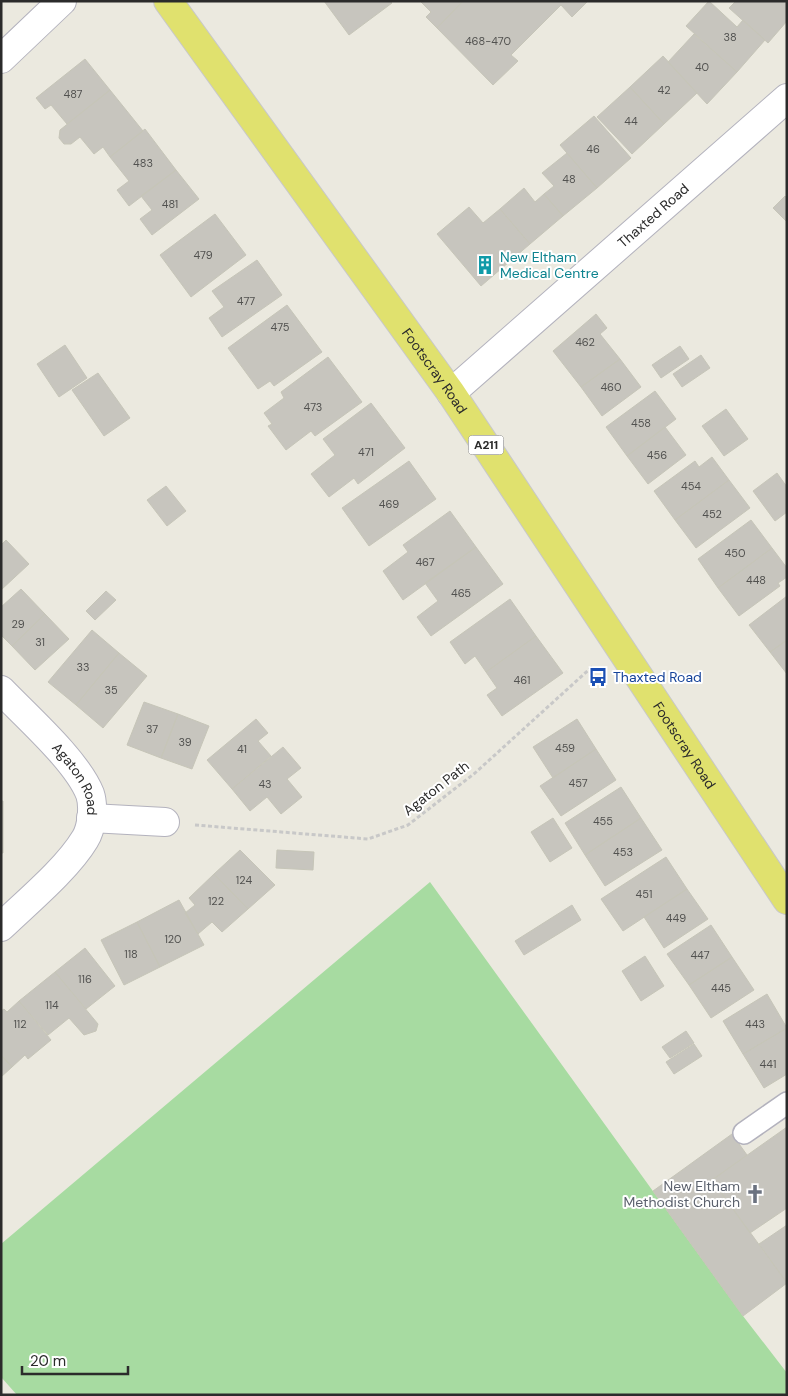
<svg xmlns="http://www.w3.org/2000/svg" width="788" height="1396" viewBox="0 0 788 1396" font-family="'DM Sans',sans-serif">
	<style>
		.green { fill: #a7dba1 }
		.building { fill: #c7c5be; stroke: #c6c5b8 }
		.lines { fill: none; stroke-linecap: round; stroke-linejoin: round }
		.lane-casing { stroke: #b3b2bd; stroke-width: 24 }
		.street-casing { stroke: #b3b2bd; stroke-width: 30 }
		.primary-casing { stroke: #c8c8c8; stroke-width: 30 }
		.path { stroke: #c8c8c8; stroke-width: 3; stroke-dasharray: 4 2.5; stroke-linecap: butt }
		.lane { stroke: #fff; stroke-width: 21 }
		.street { stroke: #fff; stroke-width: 28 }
		.primary { stroke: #e0e16e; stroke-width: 28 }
		.labels { text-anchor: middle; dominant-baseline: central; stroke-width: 4; stroke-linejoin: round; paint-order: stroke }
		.number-label { font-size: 11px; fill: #525250 }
		.shield { fill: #fff; stroke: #6b6b6b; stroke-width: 1 }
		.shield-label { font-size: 12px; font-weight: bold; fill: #2b2b2b }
		.street-label { font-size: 14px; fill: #2b2b2b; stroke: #fff }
		.culture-label { font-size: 14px; fill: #0d838f; stroke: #fff; text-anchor: start }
		.transit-label { font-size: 14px; fill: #164399; stroke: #fff; text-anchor: start }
		.worship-label { font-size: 14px; fill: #5b616d; stroke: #fff; text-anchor: end }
	</style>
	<rect width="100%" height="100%" fill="#ebe9df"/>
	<path class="green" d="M 430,882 L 743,1316 L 787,1373 L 787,1395 L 17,1395 L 1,1377 L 1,1244 Z"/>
	<path class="building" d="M 324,1 L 390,1 L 392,3 L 349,35 Z
		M 420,1 L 463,1 L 437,28 L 426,17 L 431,12 Z
		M 463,1 L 520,2 L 588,1 L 572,17 L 561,5 L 511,55 L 518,61 L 493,85 L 437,28 Z
		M 709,1 L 737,27 L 743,20 L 765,40 L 737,72 L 686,26 Z
		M 736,1 L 787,1 L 787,21 L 768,43 L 729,8 Z
		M 694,34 L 737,72 L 707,104 L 668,62 Z
		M 663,56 L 697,93 L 664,124 L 630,87 Z
		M 85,59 L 110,90 L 67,124 L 51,105 L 45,109 L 36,98 Z
		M 630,87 L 664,124 L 632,154 L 597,117 Z
		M 110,90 L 143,131 L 110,157 L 103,147 L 94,154 L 80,137 L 71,144 L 64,144 L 59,138 L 60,130 Z
		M 594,116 L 631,158 L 597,188 L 560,145 Z
		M 145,129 L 176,170 L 129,206 L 117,190 L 129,181 L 110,157 Z
		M 567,153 L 597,188 L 563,216 L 544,194 L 554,186 L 542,173 Z
		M 176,170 L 199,199 L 152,235 L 140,219 L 152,210 L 141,196 Z
		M 524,188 L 535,202 L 544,194 L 563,216 L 530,244 L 500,209 Z
		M 785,196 L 787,198 L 787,222 L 773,208 Z
		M 469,207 L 483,223 L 500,209 L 530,244 L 481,286 L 437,234 Z
		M 215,214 L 246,255 L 191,297 L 160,255 Z
		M 257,260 L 282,295 L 222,337 L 209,318 L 224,307 L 212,291 Z
		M 287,305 L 322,352 L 274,386 L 270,381 L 258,389 L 228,348 Z
		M 596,314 L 607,328 L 600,334 L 620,359 L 581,387 L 553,351 Z
		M 65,345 L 87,378 L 59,397 L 37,364 Z
		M 680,346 L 689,359 L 661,378 L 652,365 Z
		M 701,355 L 710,368 L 682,387 L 673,374 Z
		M 328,357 L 362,402 L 315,436 L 311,431 L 286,450 L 268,426 L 272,424 L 264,413 L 284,398 L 281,392 Z
		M 620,359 L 641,387 L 602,416 L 581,387 Z
		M 98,373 L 130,418 L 104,436 L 72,390 Z
		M 655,391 L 676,419 L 627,456 L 606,427 Z
		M 371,403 L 405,448 L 358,484 L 354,478 L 329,497 L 311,474 L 335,455 L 323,439 Z
		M 726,409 L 748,439 L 724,456 L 702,426 Z
		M 665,427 L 686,455 L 648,484 L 627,456 Z
		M 712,457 L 729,480 L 675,520 L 654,491 L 695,461 L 699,467 Z
		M 409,461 L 436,499 L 369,546 L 342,508 Z
		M 777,473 L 787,487 L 787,512 L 775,521 L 753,491 Z
		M 729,480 L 750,508 L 696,548 L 675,520 Z
		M 166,486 L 186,511 L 167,526 L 147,500 Z
		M 450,511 L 476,547 L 403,600 L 383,571 L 408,552 L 403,545 Z
		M 751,520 L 772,548 L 718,588 L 698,559 Z
		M 6,540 L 29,564 L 1,590 L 1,545 Z
		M 476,547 L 503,584 L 431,636 L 417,617 L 438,601 L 425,583 Z
		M 772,548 L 787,568 L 787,577 L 778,583 L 780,586 L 739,616 L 718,588 Z
		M 21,589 L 45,614 L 12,646 L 1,635 L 1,607 Z
		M 106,591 L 116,600 L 95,620 L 86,611 Z
		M 787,596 L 787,640 L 770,652 L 749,625 Z
		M 510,599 L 536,636 L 486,672 L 475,656 L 465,664 L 450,642 Z
		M 45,614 L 69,639 L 35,670 L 12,646 Z
		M 92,630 L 119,653 L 76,705 L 48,682 Z
		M 536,636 L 563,673 L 502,716 L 487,695 L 497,688 L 486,672 Z
		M 787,640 L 787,674 L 770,652 Z
		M 119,653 L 147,676 L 103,728 L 76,705 Z
		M 144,702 L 178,714 L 161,758 L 127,745 Z
		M 178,714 L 209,726 L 192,769 L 161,758 Z
		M 256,719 L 268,733 L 258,741 L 271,756 L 232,789 L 207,760 Z
		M 577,719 L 596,749 L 553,778 L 533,747 Z
		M 283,747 L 301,768 L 287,779 L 302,797 L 281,814 L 267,797 L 250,811 L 232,789 Z
		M 596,749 L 616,780 L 561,816 L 540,786 Z
		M 621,787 L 641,818 L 585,855 L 565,823 Z
		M 1,801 L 3,801 L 3,853 L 1,853 Z
		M 553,818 L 572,848 L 550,862 L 531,832 Z
		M 641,818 L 662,850 L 605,886 L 585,855 Z
		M 240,850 L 275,885 L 248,909 L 214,874 Z
		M 277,850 L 314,852 L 313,870 L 276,868 Z
		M 666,857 L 687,889 L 623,931 L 601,899 Z
		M 214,874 L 248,909 L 222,932 L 212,922 L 198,934 L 185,913 L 195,905 L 189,898 Z
		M 687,889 L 708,919 L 664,948 L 644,917 Z
		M 179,900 L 204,945 L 160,967 L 137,922 Z
		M 572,905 L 581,920 L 524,955 L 515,941 Z
		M 137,922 L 160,967 L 124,985 L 101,940 Z
		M 711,925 L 732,957 L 689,985 L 667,954 Z
		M 85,948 L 115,986 L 86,1009 L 55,972 Z
		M 645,956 L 664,986 L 641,1001 L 622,971 Z
		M 732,957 L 754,990 L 711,1018 L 689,985 Z
		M 55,972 L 98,1024 L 96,1031 L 84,1035 L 69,1018 L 48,1035 L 19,1001 Z
		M 767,994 L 787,1028 L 743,1054 L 723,1021 Z
		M 19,1001 L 51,1040 L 28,1059 L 25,1055 L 12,1067 L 1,1055 L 1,1011 L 4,1009 L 7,1012 Z
		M 787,1028 L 787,1074 L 764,1088 L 743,1054 Z
		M 686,1031 L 694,1043 L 670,1058 L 662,1047 Z
		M 694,1044 L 702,1056 L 674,1074 L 666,1062 Z
		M 1,1055 L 12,1067 L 1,1077 Z
		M 787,1127 L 787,1208 L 750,1233 L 712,1180 Z
		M 732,1134 L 747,1155 L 712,1180 L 787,1283 L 743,1316 L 653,1191 Z
		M 787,1225 L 787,1283 L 759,1244 Z"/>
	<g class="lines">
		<g class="lane-casing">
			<path id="lane" d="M 744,1133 L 787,1103"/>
		</g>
		<g class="street-casing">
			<g id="street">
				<path d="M 1,59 L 62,1"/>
				<path id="s1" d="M 451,393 L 787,98"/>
				<path id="s2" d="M 1,690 C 27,717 77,761 90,794 C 94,806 92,828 85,839 C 67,869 27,902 1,927"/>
				<path d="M 91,818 L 165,822"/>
			</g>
		</g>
		<g class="primary-casing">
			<g id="primary">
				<path id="s3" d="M 168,1 L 451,393 L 787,900"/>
			</g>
		</g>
		<path class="path" d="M 195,825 L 368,839 L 408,825 L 475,773 L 594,665"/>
		<use href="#lane" class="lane"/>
		<use href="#street" class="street"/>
		<use href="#primary" class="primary"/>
	</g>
	<defs>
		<g id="building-bare" transform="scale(1.5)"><path d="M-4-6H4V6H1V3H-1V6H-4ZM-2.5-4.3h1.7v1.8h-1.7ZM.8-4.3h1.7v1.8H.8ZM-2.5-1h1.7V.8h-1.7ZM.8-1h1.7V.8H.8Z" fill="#0f9aa8" stroke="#fff" stroke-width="2.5" paint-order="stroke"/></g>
		<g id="bus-bare" transform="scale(1.5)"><path d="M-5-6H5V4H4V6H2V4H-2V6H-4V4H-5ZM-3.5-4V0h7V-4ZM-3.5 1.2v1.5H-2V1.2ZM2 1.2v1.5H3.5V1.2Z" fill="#1a4fb4" stroke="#fff" stroke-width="2.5" paint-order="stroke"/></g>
		<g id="church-bare" transform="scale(1.5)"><path d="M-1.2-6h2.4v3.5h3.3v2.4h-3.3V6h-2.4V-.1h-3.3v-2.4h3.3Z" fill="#6b7280" stroke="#fff" stroke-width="2.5" paint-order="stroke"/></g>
	</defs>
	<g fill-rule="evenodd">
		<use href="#building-bare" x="485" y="265"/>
		<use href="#bus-bare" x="598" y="677"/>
		<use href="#church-bare" x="755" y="1194"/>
	</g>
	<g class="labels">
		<g class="number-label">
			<text x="730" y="37">38</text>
			<text x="488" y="41">468-470</text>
			<text x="702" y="67">40</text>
			<text x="664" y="90">42</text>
			<text x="73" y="94">487</text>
			<text x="631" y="121">44</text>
			<text x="593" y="149">46</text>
			<text x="143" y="163">483</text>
			<text x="569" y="179">48</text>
			<text x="170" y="204">481</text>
			<text x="203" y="255">479</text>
			<text x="246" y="301">477</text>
			<text x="280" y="327">475</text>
			<text x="585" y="342">462</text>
			<text x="611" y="387">460</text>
			<text x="313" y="407">473</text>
			<text x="641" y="423">458</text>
			<text x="366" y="452">471</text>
			<text x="657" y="455">456</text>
			<text x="691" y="486">454</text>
			<text x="389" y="504">469</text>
			<text x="712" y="514">452</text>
			<text x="735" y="553">450</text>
			<text x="425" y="562">467</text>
			<text x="756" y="580">448</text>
			<text x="461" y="593">465</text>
			<text x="18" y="624">29</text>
			<text x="40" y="642">31</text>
			<text x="83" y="667">33</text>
			<text x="522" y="680">461</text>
			<text x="111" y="690">35</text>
			<text x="152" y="729">37</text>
			<text x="185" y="742">39</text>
			<text x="565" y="748">459</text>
			<text x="242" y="749">41</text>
			<text x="578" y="783">457</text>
			<text x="265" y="784">43</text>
			<text x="603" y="821">455</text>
			<text x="623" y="852">453</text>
			<text x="244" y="880">124</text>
			<text x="644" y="894">451</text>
			<text x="216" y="901">122</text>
			<text x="676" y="918">449</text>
			<text x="173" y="939">120</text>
			<text x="131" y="954">118</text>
			<text x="700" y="955">447</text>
			<text x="85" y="979">116</text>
			<text x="721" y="988">445</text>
			<text x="52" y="1005">114</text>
			<text x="20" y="1024">112</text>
			<text x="755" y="1024">443</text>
			<text x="768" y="1064">441</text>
		</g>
		<rect class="shield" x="468.5" y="435.5" width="35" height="19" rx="4"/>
		<g class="shield-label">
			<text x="486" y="445">A211</text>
		</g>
		<g class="street-label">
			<text stroke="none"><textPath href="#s1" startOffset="269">Thaxted Road</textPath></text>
			<text stroke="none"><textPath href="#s3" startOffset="456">Footscray Road</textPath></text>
			<text stroke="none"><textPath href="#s3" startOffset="906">Footscray Road</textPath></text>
			<text stroke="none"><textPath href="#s2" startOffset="118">Agaton Road</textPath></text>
			<text transform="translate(436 788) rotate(-38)">Agaton Path</text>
		</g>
		<g class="culture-label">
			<text x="500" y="257">New Eltham<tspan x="500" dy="16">Medical Centre</tspan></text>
		</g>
		<g class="transit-label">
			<text x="613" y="677">Thaxted Road</text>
		</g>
		<g class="worship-label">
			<text x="740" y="1186">New Eltham<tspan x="740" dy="16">Methodist Church</tspan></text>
		</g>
	</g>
	<rect width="788" height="1396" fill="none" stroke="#2b2b2b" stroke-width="5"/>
	<path d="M22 1366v8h106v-8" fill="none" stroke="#2b2b2b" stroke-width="2.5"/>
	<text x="30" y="1366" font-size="15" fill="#2b2b2b" stroke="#ffffff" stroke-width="4" paint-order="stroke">20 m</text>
</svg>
